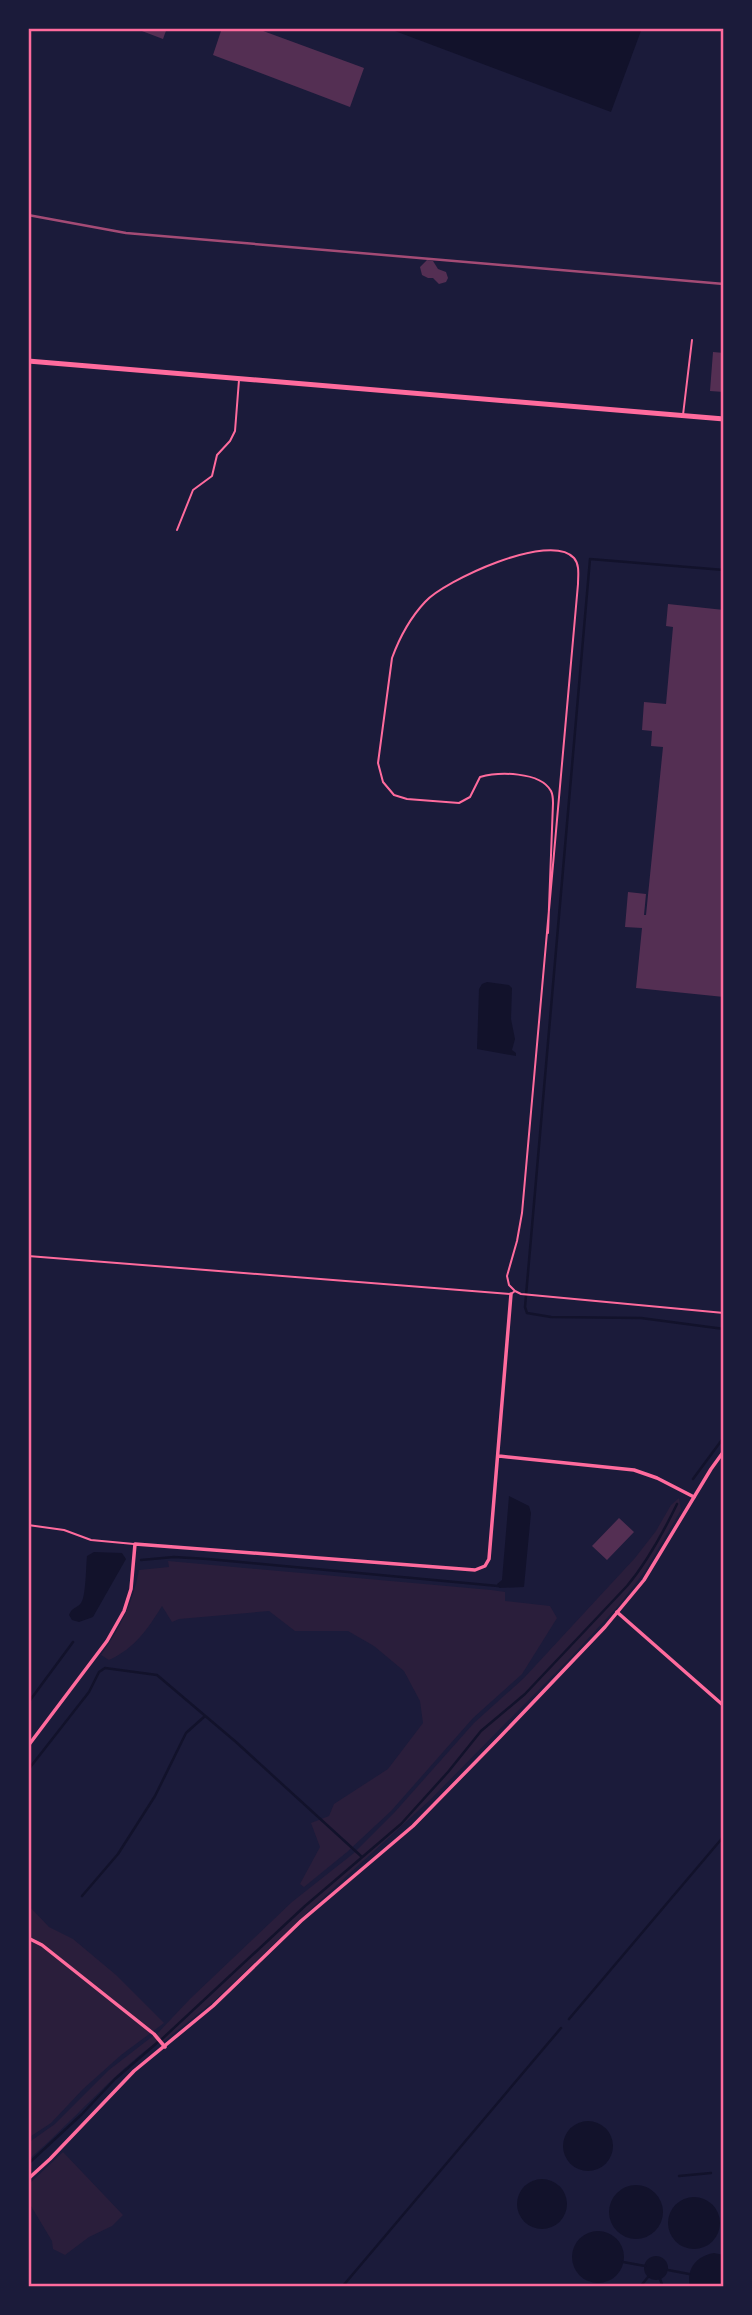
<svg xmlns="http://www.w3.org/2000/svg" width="752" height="2315" viewBox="0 0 752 2315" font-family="'Public Sans',sans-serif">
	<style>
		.green { fill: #2a1e3b }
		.water { fill: #12122b }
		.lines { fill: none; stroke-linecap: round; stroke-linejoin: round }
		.stream { stroke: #12122b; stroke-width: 2.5 }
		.building { fill: #542f53 }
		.service { stroke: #ff6b9d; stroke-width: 2 }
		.minor { stroke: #ff6b9d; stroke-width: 3.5 }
		.tertiary { stroke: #ff6b9d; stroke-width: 3.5 }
		.trunk { stroke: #ff6b9d; stroke-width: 5 }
		.rail { stroke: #a44b75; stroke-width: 2.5 }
		.neatline { fill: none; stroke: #ff6b9d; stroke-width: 2.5 }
	</style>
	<rect width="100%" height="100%" fill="#1b1b3a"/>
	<path class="green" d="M 679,1498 L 681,1510 L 645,1571 L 618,1606 L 572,1656 L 430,1800 L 315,1905 L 214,2001 L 163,2042 L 156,2035 L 190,1999 L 292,1902 L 354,1853 L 394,1813 L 474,1723 L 524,1678 L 635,1558 L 656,1531 L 671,1505 Z
		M 168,1561 L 491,1590 L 505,1592 L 505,1601 L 550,1606 L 557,1618 L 522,1674 L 473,1718 L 391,1811 L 347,1852 L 304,1887 L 300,1884 L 320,1847 L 311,1823 L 329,1816 L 334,1804 L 388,1769 L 423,1723 L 420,1701 L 404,1671 L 374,1646 L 348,1631 L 295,1631 L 269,1611 L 179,1619 L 172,1622 L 162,1606 C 147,1630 135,1648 109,1660 L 101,1655 C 120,1628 133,1603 139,1570 L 169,1567 Z
		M 28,1905 L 49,1927 L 73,1939 L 116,1975 L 164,2023 L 121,2055 L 83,2089 L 51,2123 L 28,2138 Z
		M 153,2036 L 158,2041 C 110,2076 73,2122 28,2160 L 28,2143 L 55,2124 L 109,2070 Z
		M 63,2152 L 123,2215 L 112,2226 L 89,2237 L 65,2255 L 53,2249 L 52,2241 L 28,2201 L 28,2185 Z"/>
	<path class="water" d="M 387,28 L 642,28 L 611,112 Z
		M 487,982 L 509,985 L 512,988 L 511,1019 L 515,1039 L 512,1050 L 516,1053 L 516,1056 L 477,1049 L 479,989 L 482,984 Z
		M 509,1496 L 529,1506 L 531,1513 L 524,1587 L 499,1588 L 497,1584 L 502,1580 Z
		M 94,1552 L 122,1553 L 126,1559 L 93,1617 L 79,1622 L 72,1620 L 69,1615 C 72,1607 76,1609 81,1603 C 86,1597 86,1565 87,1556 Z
		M563 2146a25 25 0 1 1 50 0a25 25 0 1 1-50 0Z
		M517 2204a25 25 0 1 1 50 0a25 25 0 1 1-50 0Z
		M609 2212a27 27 0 1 1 54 0a27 27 0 1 1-54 0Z
		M668 2223a26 26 0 1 1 52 0a26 26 0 1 1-52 0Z
		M572 2257a26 26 0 1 1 52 0a26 26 0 1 1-52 0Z
		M 714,2253 L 724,2255 L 724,2287 L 690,2287 C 686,2269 696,2256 714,2253 Z
		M644 2268a12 12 0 1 1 24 0a12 12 0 1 1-24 0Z"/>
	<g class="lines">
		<path class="stream" d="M 724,570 L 590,559 L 525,1307 L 527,1313 L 551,1317 L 641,1318 L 724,1329
			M 693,1479 L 724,1437
			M 141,1560 L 174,1557 L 208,1559 L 498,1586
			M 28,1703 L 73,1642
			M 28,1770 L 89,1692 L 99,1672 L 105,1668 L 157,1675 L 236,1742 L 362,1857
			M 82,1896 L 118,1854 L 155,1796 L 186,1733 L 205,1716
			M 569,2019 L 724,1836
			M 162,2039 L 305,1906 L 401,1824 L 448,1772 L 481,1731 L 525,1694 L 627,1586 C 648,1561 663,1533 677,1504
			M 28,2164 L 82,2114 L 115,2079 L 158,2042
			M 679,2176 L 711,2173
			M 623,2262 L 645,2266
			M 668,2270 L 689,2274
			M 660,2279 L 663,2287
			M 342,2287 L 561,2028
			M 640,2287 L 648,2277"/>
	</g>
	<path class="building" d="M 134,28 L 167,28 L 163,39 Z
		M 222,28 L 255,28 L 364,68 L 350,107 L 213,55 Z
		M 427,260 L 433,261 L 438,269 L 446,272 L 448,278 L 446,282 L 439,284 L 433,278 L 428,278 L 422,275 L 420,267 Z
		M 713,352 L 724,353 L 724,392 L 710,391 Z
		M 668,604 L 724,610 L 724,997 L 636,988 L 642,928 L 625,927 L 628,892 L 646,894 L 644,915 L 646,915 L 663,747 L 651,746 L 652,731 L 642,730 L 644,702 L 666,704 L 673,627 L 666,626 Z
		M 619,1518 L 634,1532 L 607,1560 L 592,1546 Z"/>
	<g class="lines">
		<path class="service" d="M 683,415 L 692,340
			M 177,530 L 193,490 L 212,476 L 217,455 L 230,441 L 235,431 L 239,380
			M 28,1256 L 511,1294 L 515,1291 L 521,1294 L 724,1313
			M 515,1291 L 509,1285 L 507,1276 L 517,1241 L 522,1213 L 578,584 C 578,576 580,565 574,558 C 550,531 444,581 425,602 C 410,618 399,639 392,658 L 378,763 L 383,782 L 394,795 L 407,799 L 459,803 L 470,797 L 480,777 C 498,772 540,771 551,791 C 553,795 553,799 553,803 L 548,933
			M 28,1525 L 64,1530 L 91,1540 L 134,1544"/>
		<path class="minor" d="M 499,1456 L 634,1470 L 657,1478 L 694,1497
			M 617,1612 L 724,1706
			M 28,1746 L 107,1641 L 124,1611 L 131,1589 L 135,1544 L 475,1570 L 485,1566 L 489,1559 L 511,1294
			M 28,1938 L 42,1945 L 154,2034 L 165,2047"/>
		<path class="tertiary" d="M 28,2179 L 50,2159 L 134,2071 L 213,2006 L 301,1921 L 413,1826 L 500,1737 L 605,1627 L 644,1580 L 711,1469 L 724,1451"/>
		<path class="trunk" d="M 28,361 L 724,419"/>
		<path class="rail" d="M 28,215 L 126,233 L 724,284"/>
	</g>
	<rect width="752" height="2315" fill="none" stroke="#1b1b3a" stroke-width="60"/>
	<rect x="30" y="30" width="692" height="2255" class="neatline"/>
</svg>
